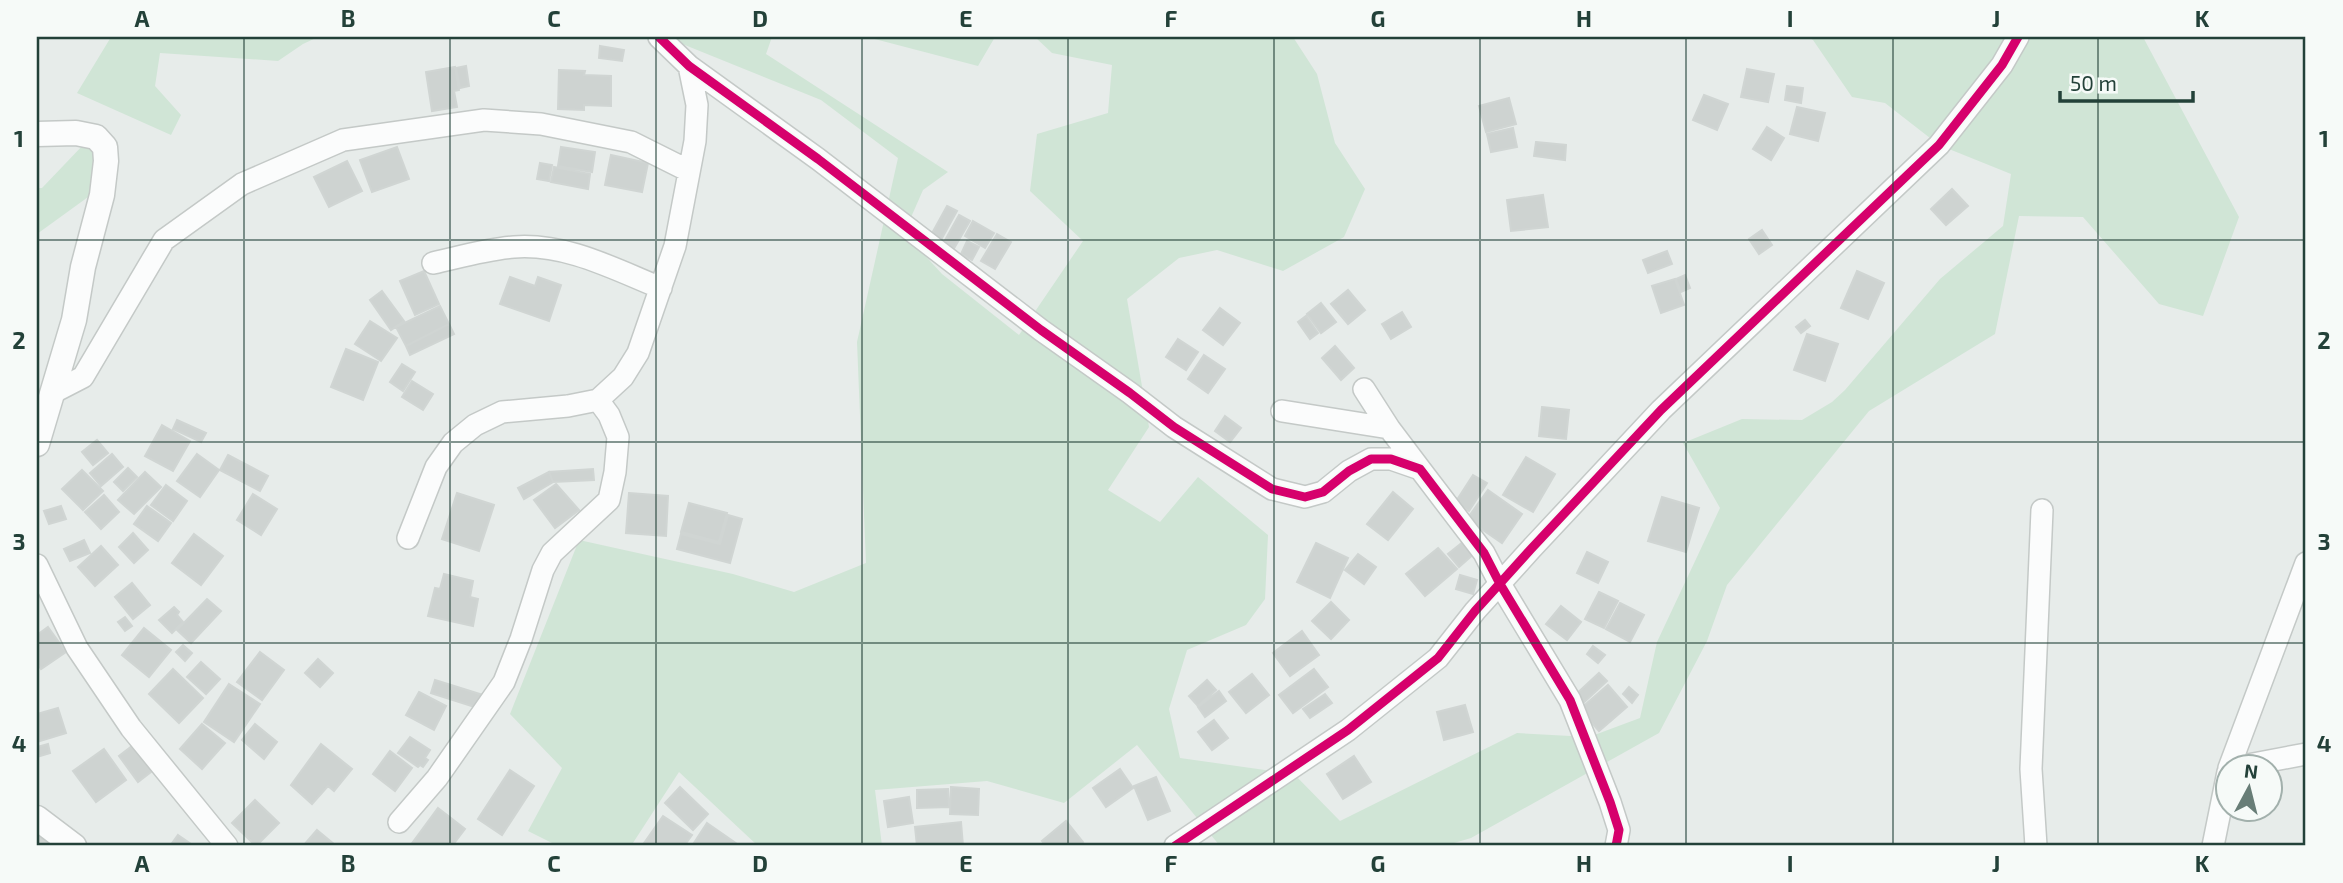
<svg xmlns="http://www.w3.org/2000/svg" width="2343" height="883" viewBox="0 0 2343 883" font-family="'Exo 2',sans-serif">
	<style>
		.green { fill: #d0e5d6 }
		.building { fill: #ced3d1; stroke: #d0d5d3; stroke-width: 2 }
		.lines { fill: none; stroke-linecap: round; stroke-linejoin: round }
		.minor-casing { stroke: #c4c9c7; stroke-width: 24 }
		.tertiary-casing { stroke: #c4c9c7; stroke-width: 27 }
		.minor { stroke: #fbfcfc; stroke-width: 21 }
		.tertiary { stroke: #fbfcfc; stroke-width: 24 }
		.cycleway-casing { stroke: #f6faf8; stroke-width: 13 }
		.cycleway { stroke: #d6006c; stroke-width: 9 }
		.grid { fill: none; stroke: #234139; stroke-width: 2; stroke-opacity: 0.55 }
		.neatline { fill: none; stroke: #234139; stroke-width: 2.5 }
		.grid-label { font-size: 23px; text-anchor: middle; font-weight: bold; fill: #234139 }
	</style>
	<rect width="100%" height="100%" fill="#e7ecea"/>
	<path class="green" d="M 111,37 L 318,37 L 303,44 L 278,61 L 160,53 L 155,86 L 181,115 L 171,135 L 77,93 Z
		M 665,37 L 772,37 L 766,54 L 948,172 L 923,190 L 912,215 L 909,238 L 942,274 L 1019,335 L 1083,241 L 1030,191 L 1037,134 L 1108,113 L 1112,65 L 1052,53 L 1035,37 L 1293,37 L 1317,74 L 1335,143 L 1365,189 L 1344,237 L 1283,271 L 1217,250 L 1179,258 L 1127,299 L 1149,427 L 1108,490 L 1160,522 L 1198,477 L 1268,535 L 1265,599 L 1246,625 L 1187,650 L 1169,709 L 1180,758 L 1294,774 L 1340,821 L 1517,733 L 1589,737 L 1640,718 L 1657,642 L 1720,508 L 1683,443 L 1742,419 L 1802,420 L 1832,402 L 1845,390 L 1940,279 L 2003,226 L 2011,174 L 1939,145 L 1885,103 L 1852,97 L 1813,40 L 1808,37 L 2143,37 L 2239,217 L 2203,316 L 2159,304 L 2083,217 L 2019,216 L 1995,334 L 1869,411 L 1727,585 L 1707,641 L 1659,733 L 1471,838 L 1444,846 L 1220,846 L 1137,745 L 1064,803 L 987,781 L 875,790 L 882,846 L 758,846 L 679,772 L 631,846 L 558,846 L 528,831 L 562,768 L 510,714 L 579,540 L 733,574 L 794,592 L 866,563 L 857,342 L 898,158 L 821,100 Z
		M 867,37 L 995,37 L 978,66 Z
		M 85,143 L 103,152 L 95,192 L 37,234 L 37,188 L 42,188 Z"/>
	<path class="building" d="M 600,46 L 624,50 L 622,61 L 599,58 Z
		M 466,66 L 469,86 L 460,88 L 456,68 Z
		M 455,67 L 459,90 L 454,91 L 457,107 L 432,111 L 426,72 Z
		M 1747,69 L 1774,74 L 1768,102 L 1741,97 Z
		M 559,70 L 585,71 L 584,75 L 611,76 L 611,106 L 584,105 L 584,110 L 558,109 Z
		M 1787,86 L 1803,88 L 1801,103 L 1785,100 Z
		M 1704,95 L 1728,104 L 1717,130 L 1693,120 Z
		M 1509,98 L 1516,124 L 1486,132 L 1479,106 Z
		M 1797,107 L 1825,113 L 1818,141 L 1790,134 Z
		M 1767,127 L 1784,138 L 1771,160 L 1753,149 Z
		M 1513,128 L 1517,147 L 1491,152 L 1487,134 Z
		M 1536,142 L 1566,145 L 1565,160 L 1534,156 Z
		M 397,147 L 409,179 L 372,192 L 360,160 Z
		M 561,147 L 595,152 L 592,172 L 558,166 Z
		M 611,155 L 648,163 L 642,192 L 605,185 Z
		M 347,161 L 362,191 L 329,207 L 314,177 Z
		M 540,163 L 552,165 L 549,181 L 537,179 Z
		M 554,167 L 590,174 L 588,189 L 551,182 Z
		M 1952,189 L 1968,206 L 1946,225 L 1931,209 Z
		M 1543,195 L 1548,227 L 1511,231 L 1507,200 Z
		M 947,206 L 957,211 L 941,240 L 931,235 Z
		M 959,215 L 970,221 L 953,250 L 943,244 Z
		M 973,221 L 994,233 L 985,248 L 965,236 Z
		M 1762,230 L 1772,245 L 1759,254 L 1749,239 Z
		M 997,234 L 1011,242 L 995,269 L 981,261 Z
		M 967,241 L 979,247 L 972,260 L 961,254 Z
		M 1667,251 L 1672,264 L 1648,273 L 1643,260 Z
		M 424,271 L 439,304 L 415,315 L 400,281 Z
		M 1857,271 L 1884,283 L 1868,319 L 1841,308 Z
		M 1685,275 L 1690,288 L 1681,292 L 1676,279 Z
		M 510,277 L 535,286 L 538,277 L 561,285 L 549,321 L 500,304 Z
		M 1675,279 L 1684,305 L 1661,313 L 1652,286 Z
		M 1348,290 L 1365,310 L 1348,324 L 1331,304 Z
		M 382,291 L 404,321 L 391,330 L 370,300 Z
		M 1321,303 L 1336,322 L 1321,333 L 1307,314 Z
		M 440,306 L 449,324 L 406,346 L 396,327 Z
		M 1220,308 L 1240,323 L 1223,345 L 1203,330 Z
		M 1402,312 L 1411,327 L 1391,339 L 1382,324 Z
		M 1306,316 L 1318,333 L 1310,339 L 1298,322 Z
		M 1805,320 L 1810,326 L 1801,333 L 1796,327 Z
		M 370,321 L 397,338 L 381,361 L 355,344 Z
		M 449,324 L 454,334 L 410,355 L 406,346 Z
		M 1807,334 L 1838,344 L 1825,381 L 1794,370 Z
		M 1178,339 L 1198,352 L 1186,370 L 1166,357 Z
		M 1335,346 L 1354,368 L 1341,380 L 1322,358 Z
		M 346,349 L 378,362 L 363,400 L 331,387 Z
		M 1204,355 L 1225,369 L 1208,393 L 1188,379 Z
		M 402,364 L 415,372 L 403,391 L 390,382 Z
		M 412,381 L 433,394 L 423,410 L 402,397 Z
		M 1542,407 L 1569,410 L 1566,439 L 1539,436 Z
		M 1225,416 L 1241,428 L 1230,442 L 1215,431 Z
		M 177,420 L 206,433 L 201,442 L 173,429 Z
		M 162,425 L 190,441 L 173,471 L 145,456 Z
		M 97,440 L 108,453 L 93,465 L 82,452 Z
		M 112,454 L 123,467 L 101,486 L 90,473 Z
		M 197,454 L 219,470 L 200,497 L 177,481 Z
		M 228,455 L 268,476 L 260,491 L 220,470 Z
		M 1526,457 L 1555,474 L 1533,512 L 1503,495 Z
		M 128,468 L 137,477 L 123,491 L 114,482 Z
		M 593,469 L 594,480 L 553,482 L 549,472 Z
		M 82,470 L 103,491 L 83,510 L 62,489 Z
		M 145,472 L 161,487 L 134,514 L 118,500 Z
		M 549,472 L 553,482 L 524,499 L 518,488 Z
		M 1473,475 L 1487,483 L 1469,511 L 1455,503 Z
		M 556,484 L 579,510 L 555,528 L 534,500 Z
		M 166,485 L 187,501 L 173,521 L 151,505 Z
		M 1488,490 L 1522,514 L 1502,543 L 1467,519 Z
		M 1393,492 L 1413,509 L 1388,540 L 1367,524 Z
		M 457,493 L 494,505 L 479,551 L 442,539 Z
		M 629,493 L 668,496 L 666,536 L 626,533 Z
		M 253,494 L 277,509 L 261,535 L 237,520 Z
		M 104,495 L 119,512 L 101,529 L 85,512 Z
		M 1662,497 L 1699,508 L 1686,552 L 1648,541 Z
		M 689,503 L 727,513 L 719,542 L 681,532 Z
		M 61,506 L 66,519 L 49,524 L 44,511 Z
		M 147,506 L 171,523 L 158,541 L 134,524 Z
		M 728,515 L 742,519 L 730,563 L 677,549 L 681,534 L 720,544 Z
		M 133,533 L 148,550 L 134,563 L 119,547 Z
		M 194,534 L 223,556 L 201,585 L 172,563 Z
		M 84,540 L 90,553 L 70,561 L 64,549 Z
		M 1464,541 L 1475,553 L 1459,567 L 1448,554 Z
		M 1316,543 L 1348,558 L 1330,598 L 1297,582 Z
		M 101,546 L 118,565 L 95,586 L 78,567 Z
		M 1438,548 L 1457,569 L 1425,596 L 1406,574 Z
		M 1587,552 L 1608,562 L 1598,583 L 1577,573 Z
		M 1358,554 L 1376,567 L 1364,584 L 1345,570 Z
		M 444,574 L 473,581 L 470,597 L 478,599 L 473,626 L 428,616 L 435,588 L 440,589 Z
		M 1460,575 L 1477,580 L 1473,594 L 1456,589 Z
		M 132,583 L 150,605 L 133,619 L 115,597 Z
		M 1599,592 L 1618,601 L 1604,628 L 1585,619 Z
		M 207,599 L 221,611 L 191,643 L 177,630 Z
		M 1331,602 L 1349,620 L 1331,639 L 1312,621 Z
		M 1620,603 L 1644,615 L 1630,642 L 1606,629 Z
		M 1561,606 L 1581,622 L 1567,640 L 1546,624 Z
		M 174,607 L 179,612 L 177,615 L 183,622 L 172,633 L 159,620 Z
		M 125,617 L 132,626 L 125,631 L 118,622 Z
		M 48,627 L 66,652 L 41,669 L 37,663 L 37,635 Z
		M 144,628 L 171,650 L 149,677 L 122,655 Z
		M 1302,631 L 1319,655 L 1290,676 L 1273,653 Z
		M 183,645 L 192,653 L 185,661 L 176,652 Z
		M 1593,646 L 1605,655 L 1598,663 L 1587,654 Z
		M 260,652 L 284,670 L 262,700 L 237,682 Z
		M 318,659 L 333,673 L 320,687 L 305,673 Z
		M 201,662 L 220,679 L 206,694 L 187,677 Z
		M 173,669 L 203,698 L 179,723 L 149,694 Z
		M 1314,669 L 1328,687 L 1293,713 L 1279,695 Z
		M 1599,673 L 1607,681 L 1581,705 L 1573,697 Z
		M 1252,674 L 1269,695 L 1246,713 L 1229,692 Z
		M 435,680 L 486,696 L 481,709 L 431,693 Z
		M 1207,680 L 1216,690 L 1198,706 L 1189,696 Z
		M 229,684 L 260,704 L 234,742 L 204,722 Z
		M 1608,685 L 1627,707 L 1599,731 L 1580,709 Z
		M 1629,687 L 1638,695 L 1632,703 L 1623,694 Z
		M 1219,691 L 1226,701 L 1205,717 L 1198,707 Z
		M 419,692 L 446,706 L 434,730 L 406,715 Z
		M 1325,694 L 1332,703 L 1310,718 L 1303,709 Z
		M 1465,705 L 1473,732 L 1444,740 L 1437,712 Z
		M 58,708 L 66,733 L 37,742 L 37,714 Z
		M 1214,720 L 1228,738 L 1212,750 L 1198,732 Z
		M 202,724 L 225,743 L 202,769 L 180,749 Z
		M 255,724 L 277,742 L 264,759 L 242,740 Z
		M 410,737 L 430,750 L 425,758 L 428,760 L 423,767 L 420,765 L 418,767 L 398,753 Z
		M 136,743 L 156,768 L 138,782 L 119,756 Z
		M 48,744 L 50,753 L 37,757 L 37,747 Z
		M 321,744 L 352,769 L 334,791 L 328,786 L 312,804 L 291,785 Z
		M 104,749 L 126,780 L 96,802 L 73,771 Z
		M 390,751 L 412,768 L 395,791 L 373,774 Z
		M 1354,756 L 1371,782 L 1343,799 L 1327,774 Z
		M 1120,769 L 1133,788 L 1106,807 L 1093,788 Z
		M 510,770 L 534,786 L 502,835 L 478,819 Z
		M 1156,777 L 1170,811 L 1148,820 L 1134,786 Z
		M 680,787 L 708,814 L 693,830 L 665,803 Z
		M 951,787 L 979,789 L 978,815 L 950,814 Z
		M 948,789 L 949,807 L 917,808 L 917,790 Z
		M 909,797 L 913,823 L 888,827 L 884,801 Z
		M 255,800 L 279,823 L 256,846 L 232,823 Z
		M 438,808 L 465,829 L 452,846 L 410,846 Z
		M 663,816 L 692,835 L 684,846 L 642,846 Z
		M 1066,821 L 1083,842 L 1078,846 L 1046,846 L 1042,841 Z
		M 961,822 L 963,846 L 917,846 L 915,827 Z
		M 707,823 L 740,846 L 692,846 Z
		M 317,830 L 334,844 L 332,846 L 303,846 Z
		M 37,835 L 57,840 L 56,846 L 37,846 Z
		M 178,835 L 194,846 L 170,846 Z"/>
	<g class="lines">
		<g class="minor-casing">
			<path id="minor" d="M 659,37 L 689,66 L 818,159 L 1041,330 L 1130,393 L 1174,427 L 1272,489 L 1305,497 L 1323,492 L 1349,471 L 1371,459 L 1391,459 L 1420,469 L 1484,553 L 1500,584 L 1570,700 L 1610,802 L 1619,830 L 1616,846
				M 433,263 C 460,257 487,249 514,247 C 566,243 614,269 661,288
				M 1364,389 L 1389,428
				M 52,393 L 83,377 L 164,240 L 242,184 L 343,140 L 484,120 L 541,124 L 631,142 L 689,171
				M 1282,411 L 1389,428 L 1420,469
				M 408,538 L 436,467 L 453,443 L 475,425 L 502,412 L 568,406 L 598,400 L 623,377 L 638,353 L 675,246 L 695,141 L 697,105 L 689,66
				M 37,565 L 77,648 L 131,728 L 227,846
				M 2229,768 L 2306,563
				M 2232,768 L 2306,754
				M 399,822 L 437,778 L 504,682 L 521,639 L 543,570 L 552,553 L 609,500 L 615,472 L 618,437 L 609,415 L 598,400
				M 1175,846 L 1348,730 L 1438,658 L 1475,611 L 1531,549 L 1661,410 L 1939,145 L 2002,65 L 2018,37
				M 2036,846 L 2031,769 L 2042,510
				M 2213,846 L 2228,772"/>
		</g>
		<g class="tertiary-casing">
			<path id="tertiary" d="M 37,134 L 76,133 L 96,137 L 105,147 L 106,161 L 102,195 L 83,267 L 74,320 L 37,444
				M 37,818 L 74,846"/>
		</g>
		<use href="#minor" class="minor"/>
		<use href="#tertiary" class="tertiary"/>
		<g class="cycleway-casing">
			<path id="cycleway" d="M 659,37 L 689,66 L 818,159 L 1041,330 L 1130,393 L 1174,427 L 1272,489 L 1305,497 L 1323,492 L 1349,471 L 1371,459 L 1391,459 L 1420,469 L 1484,553 L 1500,584 L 1570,700 L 1610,802 L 1619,830 L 1616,846
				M 1175,846 L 1348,730 L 1438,658 L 1475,611 L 1531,549 L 1661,410 L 1939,145 L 2002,65 L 2018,37"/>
		</g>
		<use href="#cycleway" class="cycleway"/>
	</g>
	<path class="grid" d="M 244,37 L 244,846M 450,37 L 450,846M 656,37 L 656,846M 862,37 L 862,846M 1068,37 L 1068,846M 1274,37 L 1274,846M 1480,37 L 1480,846M 1686,37 L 1686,846M 1893,37 L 1893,846M 2098,37 L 2098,846M 37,240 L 2306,240M 37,442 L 2306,442M 37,643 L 2306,643"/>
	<rect width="2343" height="883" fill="none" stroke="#f6faf8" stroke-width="77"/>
	<g transform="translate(2249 788) rotate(7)"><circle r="33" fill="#f6faf8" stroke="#a2b0ac" stroke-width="2"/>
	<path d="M0-5L12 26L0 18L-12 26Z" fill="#687d77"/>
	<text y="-10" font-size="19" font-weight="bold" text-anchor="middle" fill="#234139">N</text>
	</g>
	<path d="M2060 91v10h133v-10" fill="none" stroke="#234139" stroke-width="3.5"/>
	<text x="2070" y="91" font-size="21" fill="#234139" stroke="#f6faf8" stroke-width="5" paint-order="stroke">50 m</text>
	<rect x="38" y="38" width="2266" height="806" class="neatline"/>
	<g class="grid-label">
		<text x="142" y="27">A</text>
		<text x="348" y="27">B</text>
		<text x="554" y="27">C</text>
		<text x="760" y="27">D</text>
		<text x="966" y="27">E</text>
		<text x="1171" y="27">F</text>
		<text x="1378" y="27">G</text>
		<text x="1584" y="27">H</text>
		<text x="1790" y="27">I</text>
		<text x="1996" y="27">J</text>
		<text x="2202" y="27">K</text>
		<text x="19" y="147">1</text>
		<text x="2324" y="147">1</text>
		<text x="19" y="349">2</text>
		<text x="2324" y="349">2</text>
		<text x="19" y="550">3</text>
		<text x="2324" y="550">3</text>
		<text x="19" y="752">4</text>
		<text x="2324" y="752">4</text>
		<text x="142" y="872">A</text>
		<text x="348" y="872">B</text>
		<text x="554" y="872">C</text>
		<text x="760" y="872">D</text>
		<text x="966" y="872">E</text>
		<text x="1171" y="872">F</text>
		<text x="1378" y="872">G</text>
		<text x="1584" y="872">H</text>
		<text x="1790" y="872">I</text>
		<text x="1996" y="872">J</text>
		<text x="2202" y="872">K</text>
	</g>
</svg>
